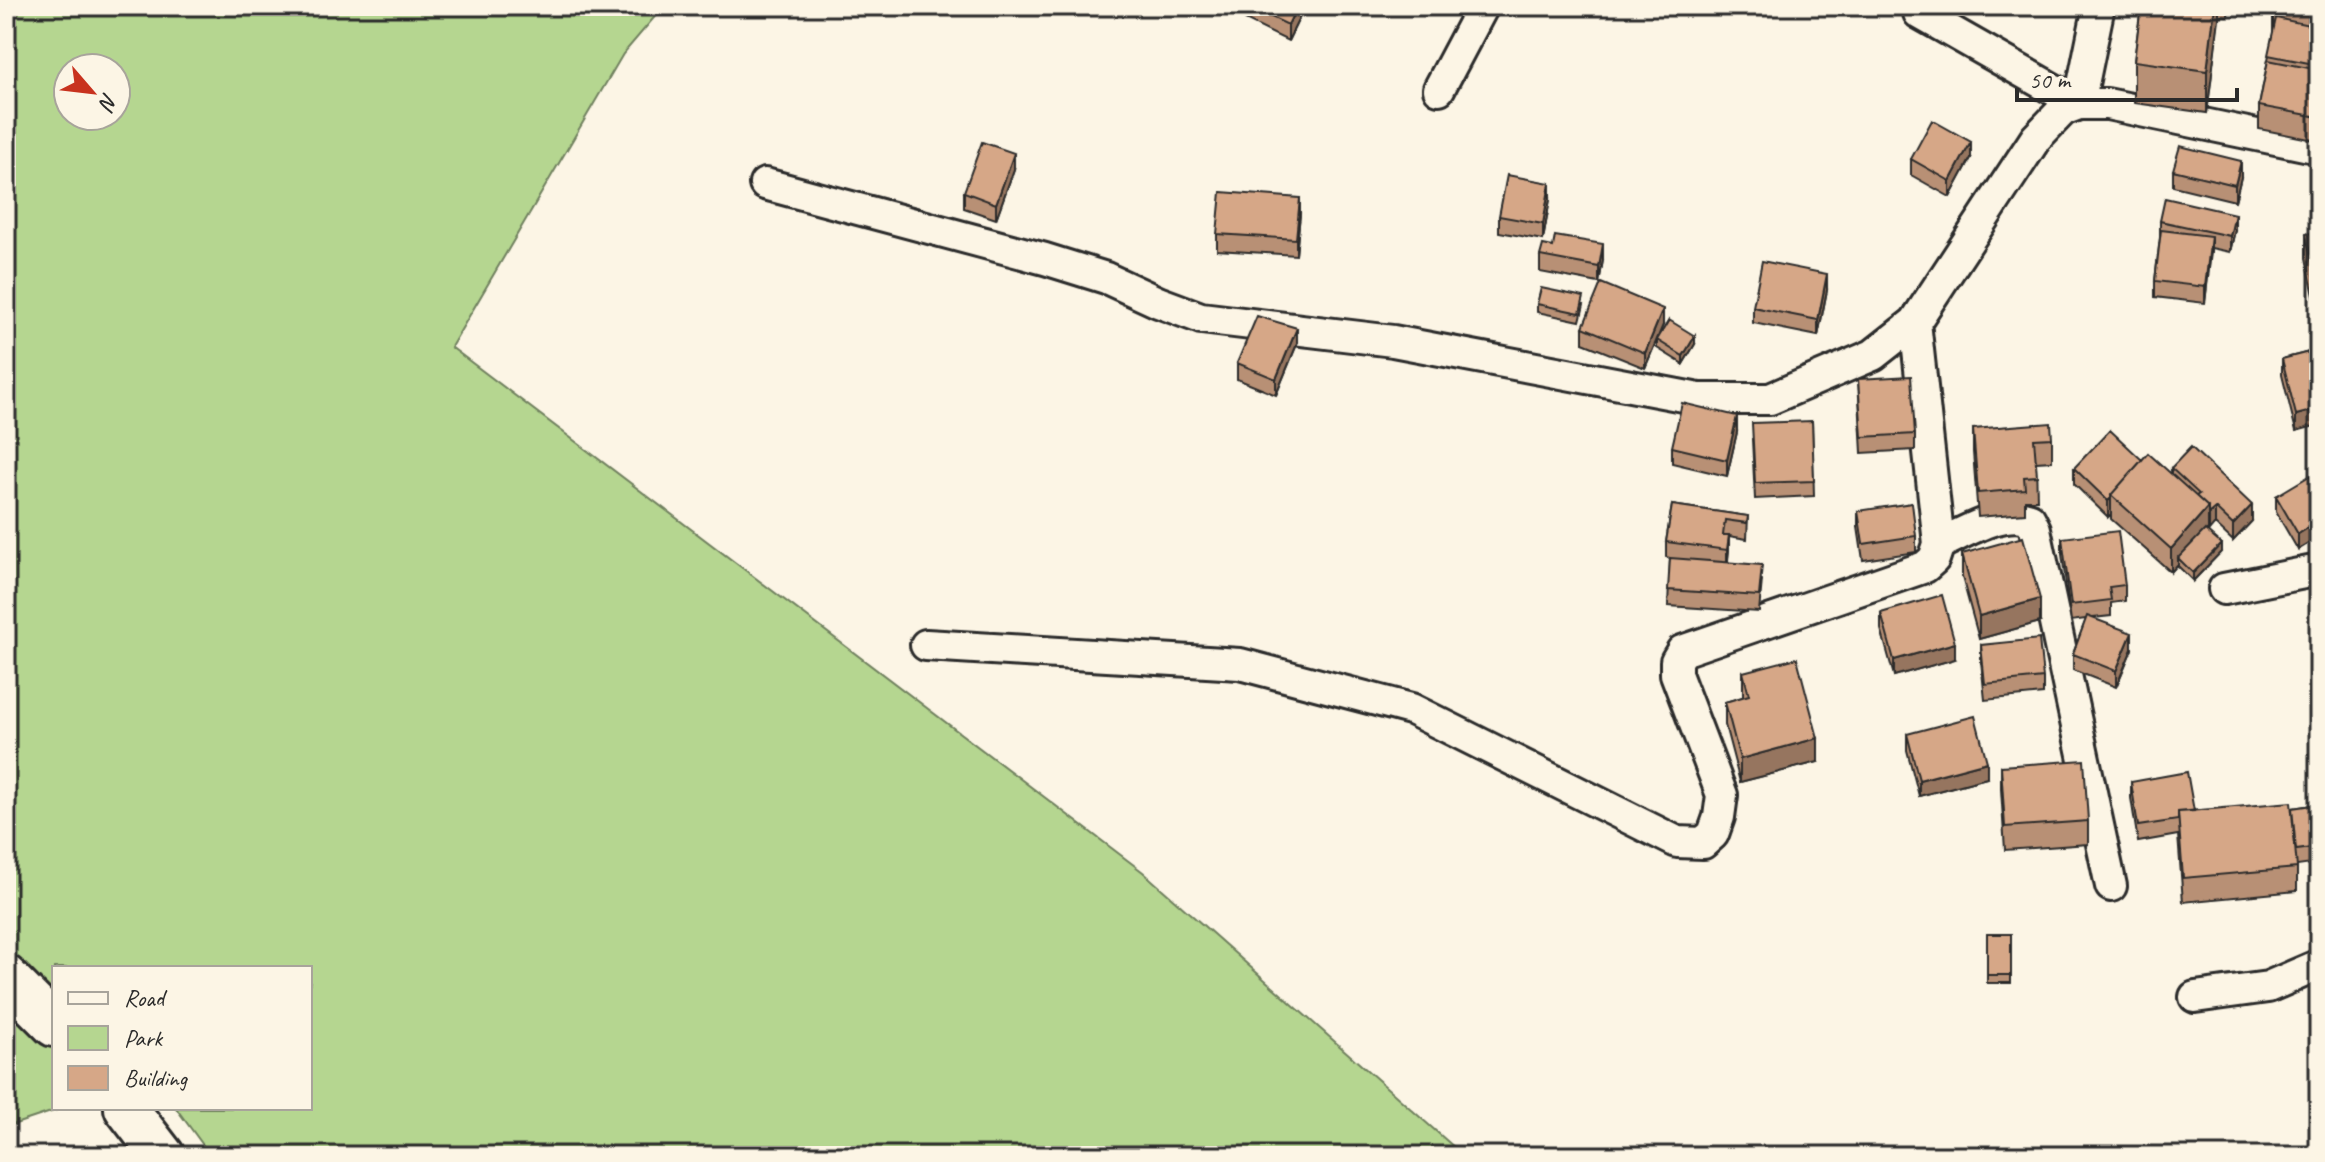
<svg xmlns="http://www.w3.org/2000/svg" width="2325" height="1162" viewBox="0 0 2325 1162" font-family="Caveat,sans-serif">
	<style>
		.green { fill: #b5d690; stroke: #70805e; stroke-width: 2; fill-rule: evenodd }
		.lines { fill: none; stroke-linecap: round; stroke-linejoin: round }
		.street-casing { stroke: #2b2b2b; stroke-width: 36 }
		.secondary-casing { stroke: #2b2b2b; stroke-width: 48 }
		.street { stroke: #fcf5e5; stroke-width: 30 }
		.secondary { stroke: #fcf5e5; stroke-width: 42 }
		.wall { fill: #b89074; stroke: #2b2b2b; stroke-width: 2 }
		.shaded-wall { fill: #96755e; stroke: #2b2b2b; stroke-width: 2 }
		.building { fill: #d6a787; stroke: #2b2b2b; stroke-width: 2 }
	</style>
	<rect width="100%" height="100%" fill="#fcf5e5"/>
	<filter id="ink" filterUnits="userSpaceOnUse"><feTurbulence type="fractalNoise" baseFrequency=".0125" numOctaves="2"/><feDisplacementMap in="SourceGraphic" scale="16" xChannelSelector="R" yChannelSelector="G"/><feConvolveMatrix kernelMatrix="1 2 1 2 8 2 1 2 1" color-interpolation-filters="sRGB"/></filter>
	<g filter="url(#ink)">
		<path class="green" d="M 6,6 L 664,6 L 623,54 L 451,347 L 1143,872 L 1464,1156 L 211,1156 L 176,1108 L 310,1108 L 310,968 L 54,968 L 54,1108 L 63,1108 L 6,1127 ZM 68,68 L 116,68 L 116,116 L 68,116 Z"/>
		<g class="lines">
			<g class="street-casing">
				<path id="street" d="M 1919,13 L 2079,104 L 2099,6
					M 1439,89 L 1483,6
					M 765,184 L 1045,259 L 1106,278 L 1158,302 L 1201,318 L 1393,341 L 1699,399 L 1770,399 L 1873,355 L 1915,322 L 2036,138 L 2063,110 L 2079,104 L 2107,104 L 2319,148
					M 1915,322 L 1939,544
					M 2224,589 L 2319,570
					M 926,645 L 1240,664 L 1411,709 L 1677,842 L 1703,843 L 1713,834 L 1719,817 L 1722,795 L 1676,674 L 1676,661 L 1682,651 L 1925,567 L 1934,559 L 1939,544 C 1964,533 2003,508 2030,519 L 2035,529 L 2111,886
					M 2195,997 L 2268,987 L 2319,965"/>
			</g>
			<g class="secondary-casing">
				<path id="secondary" d="M 6,977 L 54,1025
					M 126,1108 L 163,1156"/>
			</g>
			<use href="#street" class="street"/>
			<use href="#secondary" class="secondary"/>
		</g>
		<path class="wall" d="M 1245,6 L 1305,6 L 1288,41 L 1245,20 Z
			M 2141,6 L 2229,6 L 2228,16 L 2219,15 L 2207,113 L 2134,103 L 2134,61 Z
			M 2273,6 L 2319,6 L 2319,141 L 2259,129 L 2259,106 L 2273,34 Z
			M 1971,158 L 1950,197 L 1911,175 L 1911,159 Z
			M 1014,169 L 996,219 L 964,208 L 964,192 Z
			M 2173,170 L 2241,177 L 2235,201 L 2173,186 Z
			M 1550,199 L 1543,240 L 1499,232 L 1499,216 Z
			M 1300,214 L 1296,255 L 1217,250 L 1217,234 Z
			M 2160,221 L 2235,230 L 2230,252 L 2211,248 L 2205,303 L 2155,297 L 2155,281 L 2160,237 Z
			M 2319,232 L 2319,310 L 2317,310 L 2306,258 L 2306,234 Z
			M 1553,247 L 1603,260 L 1599,283 L 1540,272 L 1540,256 Z
			M 1827,290 L 1818,336 L 1753,323 L 1753,307 Z
			M 1537,304 L 1584,305 L 1580,321 L 1537,312 Z
			M 1663,325 L 1645,368 L 1583,343 L 1583,327 Z
			M 1657,340 L 1695,344 L 1683,364 L 1657,348 Z
			M 1297,344 L 1276,395 L 1237,379 L 1237,363 Z
			M 2317,350 L 2296,431 L 2282,375 L 2282,359 Z
			M 1858,379 L 1915,434 L 1915,450 L 1862,453 Z
			M 1812,421 L 1814,496 L 1755,499 L 1752,439 Z
			M 1973,429 L 2052,438 L 2052,461 L 2036,462 L 2037,500 L 2025,500 L 2025,513 L 1978,517 L 1973,452 Z
			M 1737,432 L 1727,476 L 1672,463 L 1672,447 Z
			M 2142,460 L 2171,474 L 2171,468 L 2252,521 L 2233,541 L 2215,524 L 2208,530 L 2207,531 L 2221,552 L 2193,581 L 2178,566 L 2178,564 L 2171,572 L 2111,519 L 2111,514 L 2108,517 L 2074,484 L 2074,468 Z
			M 2319,477 L 2298,550 L 2276,512 L 2276,496 Z
			M 1672,505 L 1748,516 L 1747,539 L 1729,536 L 1728,562 L 1762,580 L 1759,612 L 1668,606 L 1670,558 L 1666,557 L 1666,542 Z
			M 1858,511 L 1916,536 L 1916,552 L 1863,560 L 1858,527 Z
			M 2062,538 L 2125,585 L 2125,601 L 2111,603 L 2111,616 L 2093,618 L 2132,649 L 2116,687 L 2073,670 L 2073,654 L 2086,619 L 2071,621 L 2062,554 Z
			M 1962,554 L 2040,622 L 1979,639 L 1962,577 Z
			M 1881,613 L 1955,659 L 1894,676 L 1881,629 Z
			M 1981,645 L 2043,678 L 2043,694 L 1985,700 L 1981,661 Z
			M 1743,672 L 1818,762 L 1740,782 L 1725,725 L 1725,702 L 1743,697 Z
			M 2319,709 L 2319,778 L 2318,778 L 2310,726 L 2310,710 Z
			M 1907,734 L 1987,778 L 1919,796 L 1907,750 Z
			M 2001,766 L 2088,821 L 2088,844 L 2005,850 L 2001,789 Z
			M 2131,782 L 2194,811 L 2292,808 L 2319,804 L 2319,863 L 2297,866 L 2297,891 L 2183,902 L 2178,835 L 2138,842 L 2131,798 Z
			M 1987,934 L 2011,934 L 2011,983 L 1987,983 Z"/>
		<path class="shaded-wall" d="M 1297,6 L 1305,6 L 1288,41 L 1288,25 Z
			M 2215,6 L 2219,6 L 2219,19 L 2207,113 L 2207,71 Z
			M 1971,142 L 1971,158 L 1950,197 L 1950,181 Z
			M 1014,153 L 1014,169 L 996,219 L 996,204 Z
			M 2241,161 L 2241,177 L 2235,201 L 2235,185 Z
			M 1550,183 L 1550,199 L 1543,240 L 1543,224 Z
			M 1300,198 L 1300,214 L 1296,255 L 1296,239 Z
			M 2235,214 L 2235,230 L 2230,252 L 2230,236 Z
			M 2211,236 L 2211,252 L 2205,303 L 2205,287 Z
			M 1603,244 L 1603,260 L 1599,283 L 1599,267 Z
			M 1827,274 L 1827,290 L 1818,336 L 1818,320 Z
			M 2319,286 L 2319,310 L 2317,310 L 2317,287 Z
			M 1663,309 L 1663,325 L 1645,368 L 1645,353 Z
			M 1297,328 L 1297,344 L 1276,395 L 1276,379 Z
			M 1695,336 L 1695,344 L 1683,364 L 1683,356 Z
			M 2319,409 L 2319,425 L 2296,431 L 2296,415 Z
			M 1737,416 L 1737,432 L 1727,476 L 1727,460 Z
			M 2111,498 L 2111,514 L 2108,517 L 2108,501 Z
			M 2252,505 L 2252,521 L 2233,541 L 2233,525 Z
			M 2208,507 L 2208,530 L 2181,561 L 2178,558 L 2178,564 L 2171,572 L 2171,549 Z
			M 2215,508 L 2215,524 L 2209,531 L 2209,515 Z
			M 2319,521 L 2319,537 L 2298,550 L 2298,534 Z
			M 1729,535 L 1729,551 L 1727,566 L 1727,550 Z
			M 2221,544 L 2221,552 L 2193,581 L 2193,573 Z
			M 2040,599 L 2040,622 L 1979,639 L 1979,616 Z
			M 2132,633 L 2132,649 L 2116,687 L 2116,671 Z
			M 1955,643 L 1955,659 L 1894,676 L 1894,660 Z
			M 1818,738 L 1818,762 L 1740,782 L 1740,759 Z
			M 1987,762 L 1987,778 L 1919,796 L 1919,780 Z"/>
		<path class="building" d="M 1248,6 L 1297,6 L 1288,25 Z
			M 2141,6 L 2215,6 L 2207,71 L 2134,61 Z
			M 2278,6 L 2319,6 L 2319,13 Z
			M 2276,18 L 2319,27 L 2319,65 L 2268,55 Z
			M 2268,60 L 2319,70 L 2319,117 L 2259,106 Z
			M 1932,120 L 1971,142 L 1950,181 L 1911,159 Z
			M 982,142 L 1014,153 L 996,204 L 964,192 Z
			M 2180,146 L 2241,161 L 2235,185 L 2173,170 Z
			M 1507,175 L 1550,183 L 1543,224 L 1499,216 Z
			M 1221,192 L 1300,198 L 1296,239 L 1217,234 Z
			M 2165,198 L 2235,214 L 2230,236 L 2160,221 Z
			M 2161,230 L 2211,236 L 2205,287 L 2155,281 Z
			M 2319,232 L 2319,286 L 2317,287 L 2306,234 Z
			M 1555,236 L 1603,244 L 1599,267 L 1540,256 L 1543,245 L 1553,247 Z
			M 1762,261 L 1827,274 L 1818,320 L 1753,307 Z
			M 1601,283 L 1663,309 L 1645,353 L 1583,327 Z
			M 1541,288 L 1584,297 L 1580,313 L 1537,304 Z
			M 1257,316 L 1297,328 L 1276,379 L 1237,363 Z
			M 1669,320 L 1695,336 L 1683,356 L 1657,340 Z
			M 2317,350 L 2319,358 L 2319,409 L 2296,415 L 2282,359 Z
			M 1911,376 L 1915,434 L 1862,437 L 1858,379 Z
			M 1682,403 L 1737,416 L 1727,460 L 1672,447 Z
			M 1812,421 L 1814,481 L 1755,483 L 1752,423 Z
			M 2051,423 L 2052,438 L 2034,439 L 2037,476 L 2024,477 L 2025,489 L 1978,493 L 1973,429 Z
			M 2110,430 L 2142,460 L 2111,495 L 2111,498 L 2108,501 L 2074,468 Z
			M 2191,447 L 2252,505 L 2233,525 L 2215,508 L 2208,514 L 2208,507 L 2196,496 L 2199,494 L 2171,468 Z
			M 2148,453 L 2208,507 L 2171,549 L 2111,495 Z
			M 2316,472 L 2319,477 L 2319,521 L 2298,534 L 2276,496 Z
			M 1912,503 L 1916,536 L 1863,544 L 1858,511 Z
			M 1672,505 L 1748,516 L 1747,523 L 1725,520 L 1723,535 L 1729,535 L 1727,550 L 1666,542 Z
			M 2205,530 L 2221,544 L 2193,573 L 2178,558 Z
			M 2118,531 L 2125,585 L 2109,587 L 2111,600 L 2071,605 L 2062,538 Z
			M 2023,537 L 2040,599 L 1979,616 L 1962,554 Z
			M 1670,558 L 1762,565 L 1759,596 L 1668,590 Z
			M 1942,595 L 1955,643 L 1894,660 L 1881,613 Z
			M 2087,616 L 2132,633 L 2116,671 L 2073,654 Z
			M 2039,639 L 2043,678 L 1985,684 L 1981,645 Z
			M 1797,658 L 1818,738 L 1740,759 L 1725,702 L 1749,695 L 1743,672 Z
			M 2319,709 L 2319,762 L 2318,762 L 2310,710 Z
			M 1975,716 L 1987,762 L 1919,780 L 1907,734 Z
			M 2084,760 L 2088,821 L 2005,827 L 2001,766 Z
			M 2187,772 L 2194,811 L 2178,812 L 2178,820 L 2138,826 L 2131,782 Z
			M 2291,802 L 2297,868 L 2183,878 L 2178,812 Z
			M 2319,804 L 2319,847 L 2296,850 L 2292,808 Z
			M 1987,934 L 2011,934 L 2011,975 L 1987,975 Z"/>
	</g>
	<rect width="2325" height="1162" fill="none" stroke="#fcf5e5" stroke-width="32"/>
	<rect x="16" y="16" width="2293" height="1130" fill="none" stroke="#2b2b2b" stroke-width="3" filter="url(#ink)"/>
	<rect x="52" y="966" width="260" height="144" fill="#fcf5e5" stroke="#a8a49b" stroke-width="2"/>
	<rect x="68" y="992" width="40" height="12" fill="#fcf5e5" stroke="#a8a49b" stroke-width="2"/>
	<text x="124" y="1006" font-size="24" fill="#2b2b2b">Road</text>
	<rect x="68" y="1026" width="40" height="24" fill="#b5d690" stroke="#a8a49b" stroke-width="2"/>
	<text x="124" y="1046" font-size="24" fill="#2b2b2b">Park</text>
	<rect x="68" y="1066" width="40" height="24" fill="#d6a787" stroke="#a8a49b" stroke-width="2"/>
	<text x="124" y="1086" font-size="24" fill="#2b2b2b">Building</text>
	<g transform="translate(92 92) rotate(118)"><circle r="38" fill="#fcf5e5" stroke="#a8a49b" stroke-width="2"/>
	<path d="M0-6L14 30L0 20L-14 30Z" fill="#c8321e"/>
	<text y="-12" font-size="22" font-weight="bold" text-anchor="middle" fill="#2b2b2b">N</text>
	</g>
	<path d="M2017 88v12h220v-12" fill="none" stroke="#2b2b2b" stroke-width="4"/>
	<text x="2029" y="88" font-size="24" fill="#2b2b2b" stroke="#fcf5e5" stroke-width="6" paint-order="stroke">50 m</text>
</svg>
